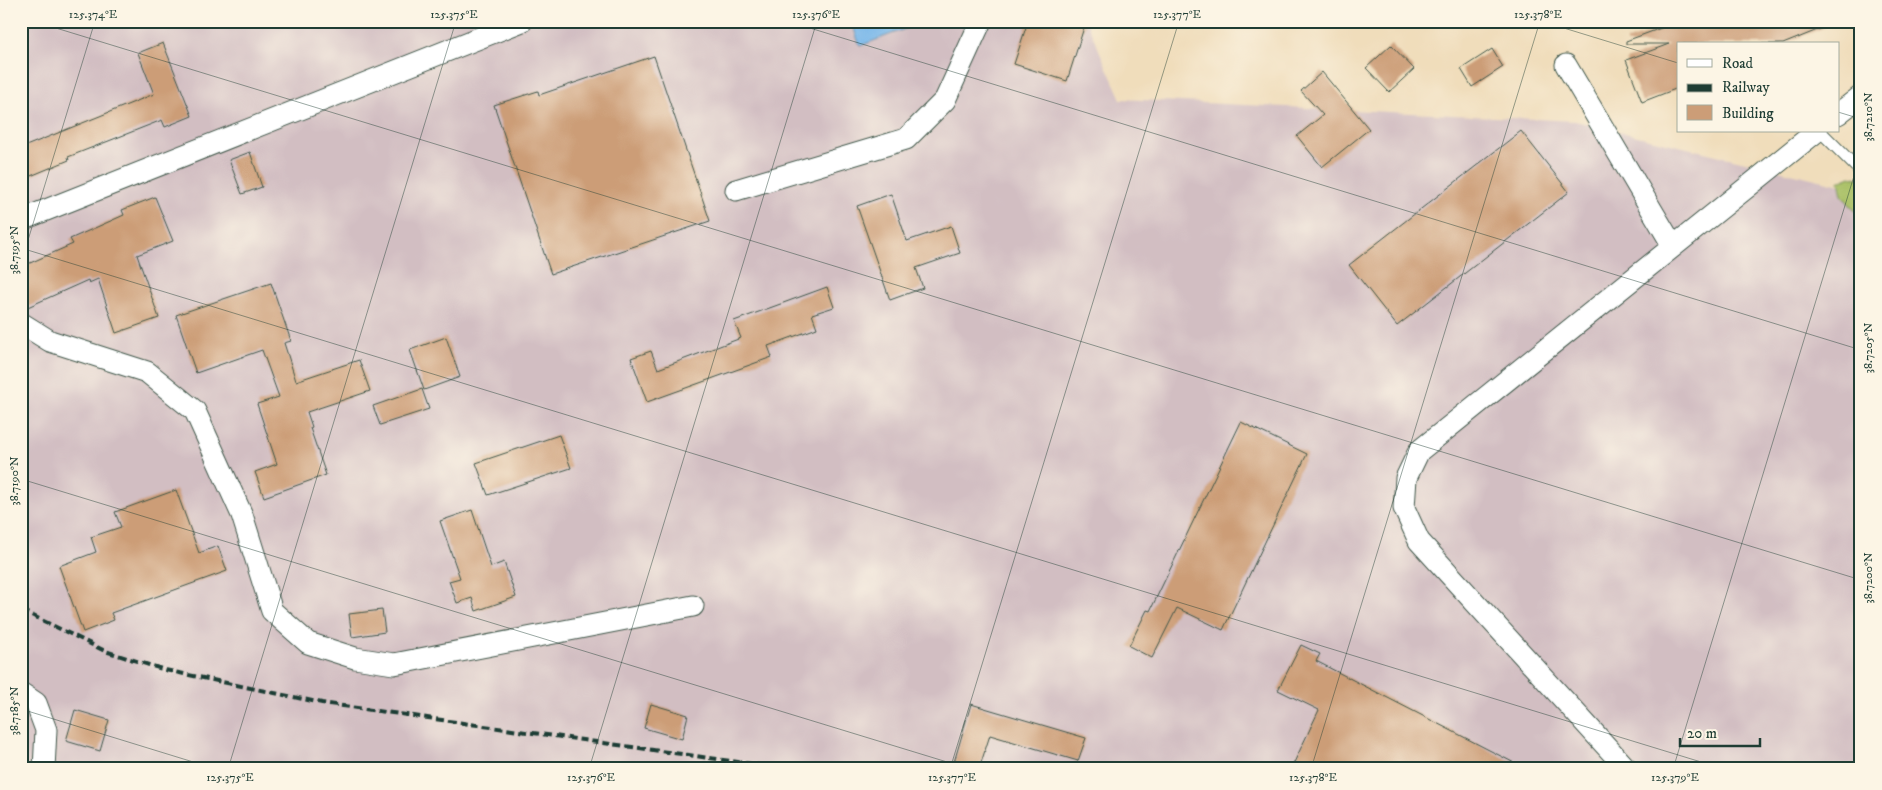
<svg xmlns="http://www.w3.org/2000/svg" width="1882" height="790" viewBox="0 0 1882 790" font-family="'IM FELL DW Pica',serif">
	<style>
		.industrial { fill: #d2bec2 }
		.green { fill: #a9c065; stroke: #647e4c }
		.water { fill: #76b6ea; stroke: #4a7a8f }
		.building { fill: #cc9d77 }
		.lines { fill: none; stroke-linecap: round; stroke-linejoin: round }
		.service-casing { stroke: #3e5548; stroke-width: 13 }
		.minor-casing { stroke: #3e5548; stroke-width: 23 }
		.service { stroke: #fff; stroke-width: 11 }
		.minor { stroke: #fff; stroke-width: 21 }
		.rail { stroke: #1f3d34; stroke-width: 4; stroke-dasharray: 8 4; stroke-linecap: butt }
		.ticks { fill: none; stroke: #1f3d34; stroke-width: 1; stroke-opacity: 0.45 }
		.neatline { fill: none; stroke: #1f3d34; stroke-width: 2 }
		.ticks-label { font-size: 12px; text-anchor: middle; fill: #1f3d34 }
	</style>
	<rect width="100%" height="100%" fill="#fcf5e5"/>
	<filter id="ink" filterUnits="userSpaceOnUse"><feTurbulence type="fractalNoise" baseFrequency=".02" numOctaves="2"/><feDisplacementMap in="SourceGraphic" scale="10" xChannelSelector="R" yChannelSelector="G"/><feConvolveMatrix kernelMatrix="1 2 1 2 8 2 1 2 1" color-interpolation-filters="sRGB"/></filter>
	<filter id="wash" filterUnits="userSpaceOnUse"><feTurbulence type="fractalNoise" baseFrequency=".0096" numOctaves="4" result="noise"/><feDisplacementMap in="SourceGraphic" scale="20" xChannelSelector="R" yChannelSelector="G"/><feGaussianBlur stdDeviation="1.12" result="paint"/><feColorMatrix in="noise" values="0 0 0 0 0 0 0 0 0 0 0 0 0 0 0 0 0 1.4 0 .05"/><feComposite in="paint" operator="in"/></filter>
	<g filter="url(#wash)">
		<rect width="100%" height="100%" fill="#f0ddbb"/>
		<path class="industrial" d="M 21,21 L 1086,21 L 1121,99 L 1575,121 L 1861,190 L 1861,769 L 21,769 Z"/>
		<path class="green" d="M 1851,176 L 1861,179 L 1861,219 L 1842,195 L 1839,181 Z"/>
		<path class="water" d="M 851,21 L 926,21 L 860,46 Z"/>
		<g id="blocks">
			<path class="building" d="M 1028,21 L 1086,21 L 1067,81 L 1014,64 Z
				M 1680,21 L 1836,21 L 1837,22 L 1783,44 L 1678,44 L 1678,88 L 1642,102 L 1626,60 L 1669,44 L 1626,44 L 1626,41 Z
				M 163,43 L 192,116 L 165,127 L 162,120 L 68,157 L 69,160 L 21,180 L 21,148 L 154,94 L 138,53 Z
				M 1391,45 L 1414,69 L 1389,92 L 1366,68 Z
				M 1492,49 L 1503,67 L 1472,87 L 1461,69 Z
				M 654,56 L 710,221 L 551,274 L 494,105 L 538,91 L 539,95 Z
				M 1322,72 L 1369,129 L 1322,167 L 1297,136 L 1323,115 L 1301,91 Z
				M 1521,131 L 1569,192 L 1397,326 L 1349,265 Z
				M 250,152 L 262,187 L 242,194 L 229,160 Z
				M 891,194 L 907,241 L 951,226 L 960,253 L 916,268 L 923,288 L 890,300 L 857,206 Z
				M 155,197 L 173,241 L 137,255 L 159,318 L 116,333 L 98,279 L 89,283 L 88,280 L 21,310 L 21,267 L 73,244 L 70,239 L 124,215 L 122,210 Z
				M 271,283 L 291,341 L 284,343 L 296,381 L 359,360 L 370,391 L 307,412 L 312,427 L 310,428 L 326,475 L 264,497 L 255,472 L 277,464 L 257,404 L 279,397 L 262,350 L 196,373 L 176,315 Z
				M 827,287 L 834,307 L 812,314 L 817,328 L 768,346 L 772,357 L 647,402 L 631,358 L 651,351 L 658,369 L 741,338 L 734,321 Z
				M 446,337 L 460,377 L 424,390 L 410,350 Z
				M 422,389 L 429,409 L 380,425 L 373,406 Z
				M 1241,422 L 1307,454 L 1223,630 L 1177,608 L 1152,658 L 1129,646 L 1147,610 L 1150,611 Z
				M 559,435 L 571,468 L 488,495 L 476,463 Z
				M 176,490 L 199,553 L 218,546 L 227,571 L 111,613 L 114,620 L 83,632 L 59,566 L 96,552 L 91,537 L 121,527 L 115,512 Z
				M 472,510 L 491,567 L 504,562 L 516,597 L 476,611 L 472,598 L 457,603 L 449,581 L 460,578 L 440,521 Z
				M 382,610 L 385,632 L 352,637 L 349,614 Z
				M 1301,645 L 1320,654 L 1316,661 L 1526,769 L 1291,769 L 1319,710 L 1278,690 Z
				M 651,704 L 688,715 L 682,739 L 644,728 Z
				M 971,704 L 1086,738 L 1078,761 L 990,735 L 979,769 L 952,769 Z
				M 75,710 L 109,720 L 100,751 L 66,741 Z"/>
		</g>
	</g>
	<g filter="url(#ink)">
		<use href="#blocks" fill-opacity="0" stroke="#3e5548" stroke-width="1"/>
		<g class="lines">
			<g class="service-casing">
				<path id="service" d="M 1820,131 L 1861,172"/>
			</g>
			<g class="minor-casing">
				<path id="minor" d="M 1566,65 L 1673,246
					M 1838,114 L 1861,96
					M 736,190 L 906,139 L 945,100 L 981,21
					M 21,220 L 522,21
					M 21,323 L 50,341 L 147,372 L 195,411 L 242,515 L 272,611 L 308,643 L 355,658 L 394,664 L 693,606
					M 21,693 L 36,703 L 46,730 L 44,769
					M 1627,769 L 1419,541 L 1404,508 L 1406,478 L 1419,451 L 1817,131"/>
			</g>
			<use href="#service" class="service"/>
			<use href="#minor" class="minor"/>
			<path class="rail" d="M 21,610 L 105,651 L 165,670 L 322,703 L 787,769"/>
		</g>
	</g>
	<path class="ticks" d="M 33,21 L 1861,580M 787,21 L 1861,350M 1541,21 L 1678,63M 1838,112 L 1861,119M 21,248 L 1724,769M 21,263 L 95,21M 21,479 L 970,769M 21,709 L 216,769M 228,769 L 456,21M 589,769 L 817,21M 950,769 L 1179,21M 1311,769 L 1540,21M 1673,769 L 1861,153"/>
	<rect width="1882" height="790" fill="none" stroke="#fcf5e5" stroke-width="55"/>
	<rect x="1677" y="42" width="162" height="90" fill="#fcf5e5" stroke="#a4ab9e"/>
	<rect x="1687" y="59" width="25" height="8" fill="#ffffff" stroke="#a4ab9e"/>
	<text x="1722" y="68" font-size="15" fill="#1f3d34">Road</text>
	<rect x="1687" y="84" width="25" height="8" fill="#1f3d34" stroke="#a4ab9e"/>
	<text x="1722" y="92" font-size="15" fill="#1f3d34">Railway</text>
	<rect x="1687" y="105" width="25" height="15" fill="#cc9d77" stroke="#a4ab9e"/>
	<text x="1722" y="118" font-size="15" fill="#1f3d34">Building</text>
	<path d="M1680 738v8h80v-8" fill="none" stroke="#1f3d34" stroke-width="2.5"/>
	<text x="1687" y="738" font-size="15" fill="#1f3d34" stroke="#fcf5e5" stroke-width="4" paint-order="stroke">20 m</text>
	<rect x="28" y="28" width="1826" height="734" class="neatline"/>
	<g class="ticks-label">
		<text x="93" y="18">125.374°E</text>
		<text x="454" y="18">125.375°E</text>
		<text x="816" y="18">125.376°E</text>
		<text x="1177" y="18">125.377°E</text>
		<text x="1538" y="18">125.378°E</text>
		<text transform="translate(1868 117) rotate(-90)" y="4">38.7210°N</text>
		<text transform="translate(14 250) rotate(-90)" y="4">38.7195°N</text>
		<text transform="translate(1868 348) rotate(-90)" y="4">38.7205°N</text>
		<text transform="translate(14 481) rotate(-90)" y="4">38.7190°N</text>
		<text transform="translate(1868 578) rotate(-90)" y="4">38.7200°N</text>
		<text transform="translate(14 711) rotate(-90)" y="4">38.7185°N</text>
		<text x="230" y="781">125.375°E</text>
		<text x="591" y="781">125.376°E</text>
		<text x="952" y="781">125.377°E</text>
		<text x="1313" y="781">125.378°E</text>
		<text x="1675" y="781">125.379°E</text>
	</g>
</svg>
